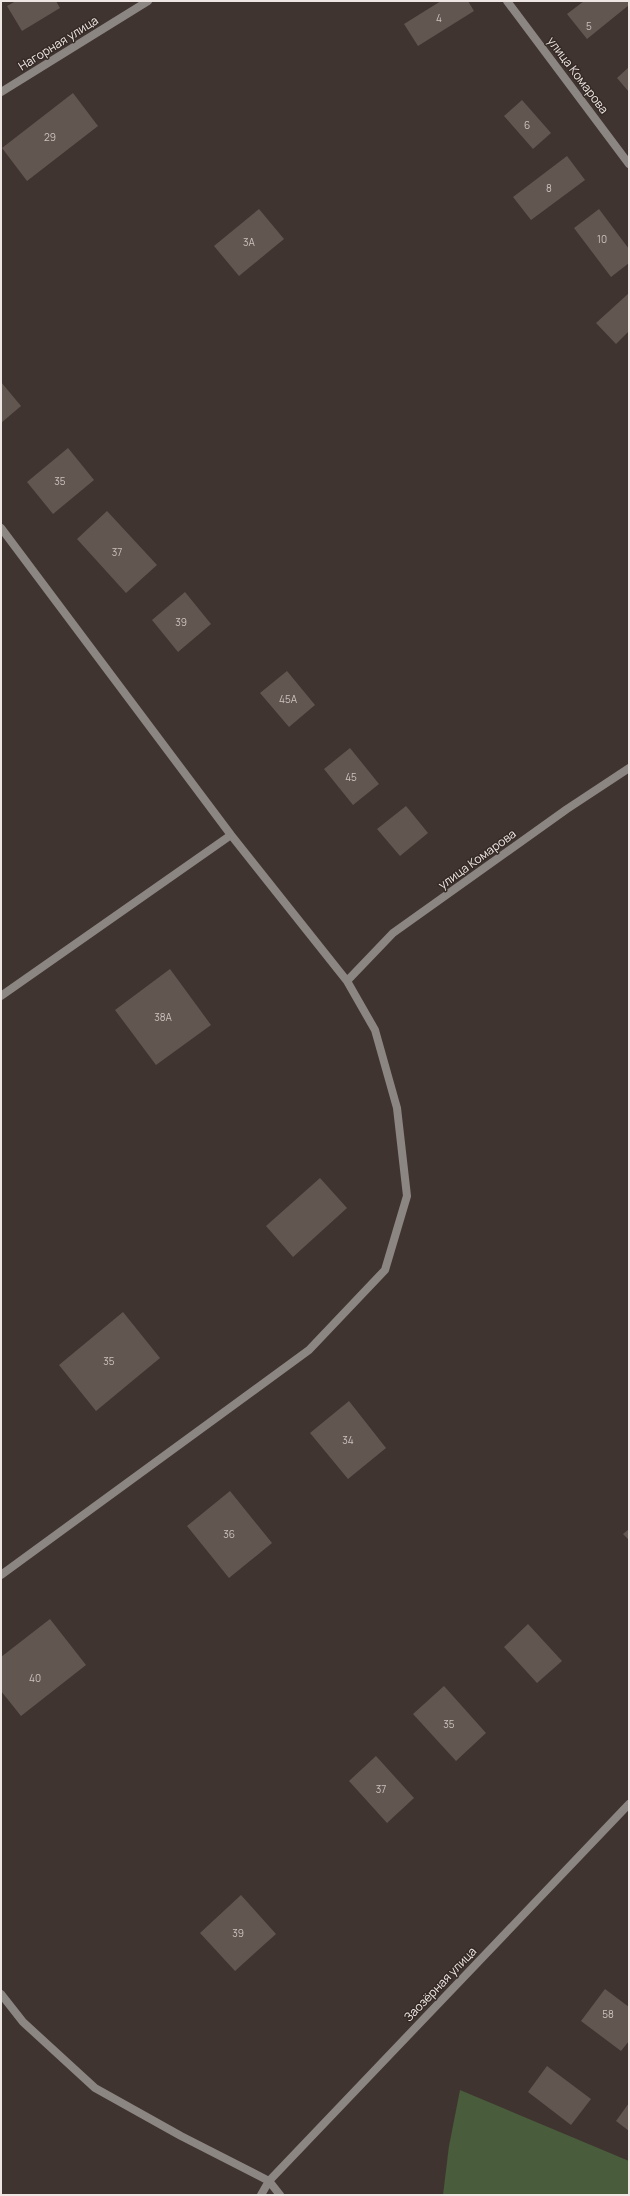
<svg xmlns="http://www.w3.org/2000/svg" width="630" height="2196" viewBox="0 0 630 2196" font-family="Manrope,sans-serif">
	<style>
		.green { fill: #495c3c }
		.building { fill: #625651 }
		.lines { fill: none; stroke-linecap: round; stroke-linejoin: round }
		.minor { stroke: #8b8682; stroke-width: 8 }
		.labels { text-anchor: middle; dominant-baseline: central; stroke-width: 3; stroke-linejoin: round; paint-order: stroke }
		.number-label { font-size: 10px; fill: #cbc2be }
		.street-label { font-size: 12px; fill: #eee6e3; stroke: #352a26 }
	</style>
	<rect width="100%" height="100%" fill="#403430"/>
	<path class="green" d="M 460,2090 L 629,2161 L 629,2195 L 443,2195 L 449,2146 Z"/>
	<path class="building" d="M 16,1 L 56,1 L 60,8 L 22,31 L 7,6 Z
		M 441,1 L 468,1 L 474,11 L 418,46 L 404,24 Z
		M 584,1 L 629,1 L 629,5 L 587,39 L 567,14 Z
		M 629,67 L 629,92 L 617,78 Z
		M 73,93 L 98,126 L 27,181 L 2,148 Z
		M 522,100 L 551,133 L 533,149 L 504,116 Z
		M 567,156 L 585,180 L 531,220 L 513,197 Z
		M 259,209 L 284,239 L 239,276 L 214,246 Z
		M 599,209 L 629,249 L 629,263 L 611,277 L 574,228 Z
		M 629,293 L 629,331 L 616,344 L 596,323 Z
		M 1,382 L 21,406 L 1,423 Z
		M 68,448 L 94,480 L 53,514 L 27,482 Z
		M 107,511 L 157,565 L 126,593 L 77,539 Z
		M 185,592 L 211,624 L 178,652 L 152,620 Z
		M 287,671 L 315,705 L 289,727 L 260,693 Z
		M 350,748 L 379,784 L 353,805 L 324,769 Z
		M 406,806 L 428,833 L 400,856 L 377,829 Z
		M 170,969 L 211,1025 L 156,1065 L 115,1010 Z
		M 320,1178 L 347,1208 L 293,1257 L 266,1226 Z
		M 123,1312 L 160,1358 L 96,1411 L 59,1365 Z
		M 349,1401 L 386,1448 L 348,1479 L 310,1433 Z
		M 230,1491 L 272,1543 L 229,1578 L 187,1526 Z
		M 629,1529 L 629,1540 L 623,1534 Z
		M 50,1619 L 86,1665 L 21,1716 L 1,1691 L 1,1657 Z
		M 528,1624 L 562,1661 L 537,1683 L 504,1647 Z
		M 444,1686 L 486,1733 L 456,1761 L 413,1714 Z
		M 376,1756 L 414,1798 L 387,1823 L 349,1781 Z
		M 241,1895 L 276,1934 L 235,1971 L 200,1933 Z
		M 605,1989 L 629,2007 L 629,2041 L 621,2051 L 581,2021 Z
		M 547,2066 L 591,2099 L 571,2125 L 528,2092 Z
		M 629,2103 L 629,2131 L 616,2121 Z"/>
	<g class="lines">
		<path class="minor" d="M 507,1 L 629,164
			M 1,92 L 148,1
			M 1,528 L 231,835 L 347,981 L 375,1030 L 397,1108 L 407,1196 L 385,1270 L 309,1350 L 1,1575
			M 347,981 L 393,933 L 567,809 L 629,768
			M 1,996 L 231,835
			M 1,1994 L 23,2022 L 95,2088 L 181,2136 L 269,2181 L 280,2195
			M 261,2195 L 269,2181 L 629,1804"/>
	</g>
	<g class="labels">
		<g class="number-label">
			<text x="439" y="18">4</text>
			<text x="589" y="26">5</text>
			<text x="527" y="125">6</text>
			<text x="50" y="137">29</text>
			<text x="549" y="188">8</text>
			<text x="602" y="239">10</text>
			<text x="249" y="242">3А</text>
			<text x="60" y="481">35</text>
			<text x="117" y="552">37</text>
			<text x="181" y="622">39</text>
			<text x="288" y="699">45А</text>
			<text x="351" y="777">45</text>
			<text x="163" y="1017">38А</text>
			<text x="109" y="1361">35</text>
			<text x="348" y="1440">34</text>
			<text x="229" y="1534">36</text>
			<text x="35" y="1678">40</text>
			<text x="449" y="1724">35</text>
			<text x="381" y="1789">37</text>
			<text x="238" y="1933">39</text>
			<text x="608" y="2014">58</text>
		</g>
		<g class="street-label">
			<text transform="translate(58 43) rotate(-32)">Нагорная улица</text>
			<text transform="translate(578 75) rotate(53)">улица Комарова</text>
			<text transform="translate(477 859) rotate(-36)">улица Комарова</text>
			<text transform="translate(440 1984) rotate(-46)">Заозёрная улица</text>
		</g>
	</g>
	<rect width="630" height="2196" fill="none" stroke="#eee6e3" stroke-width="4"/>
</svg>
